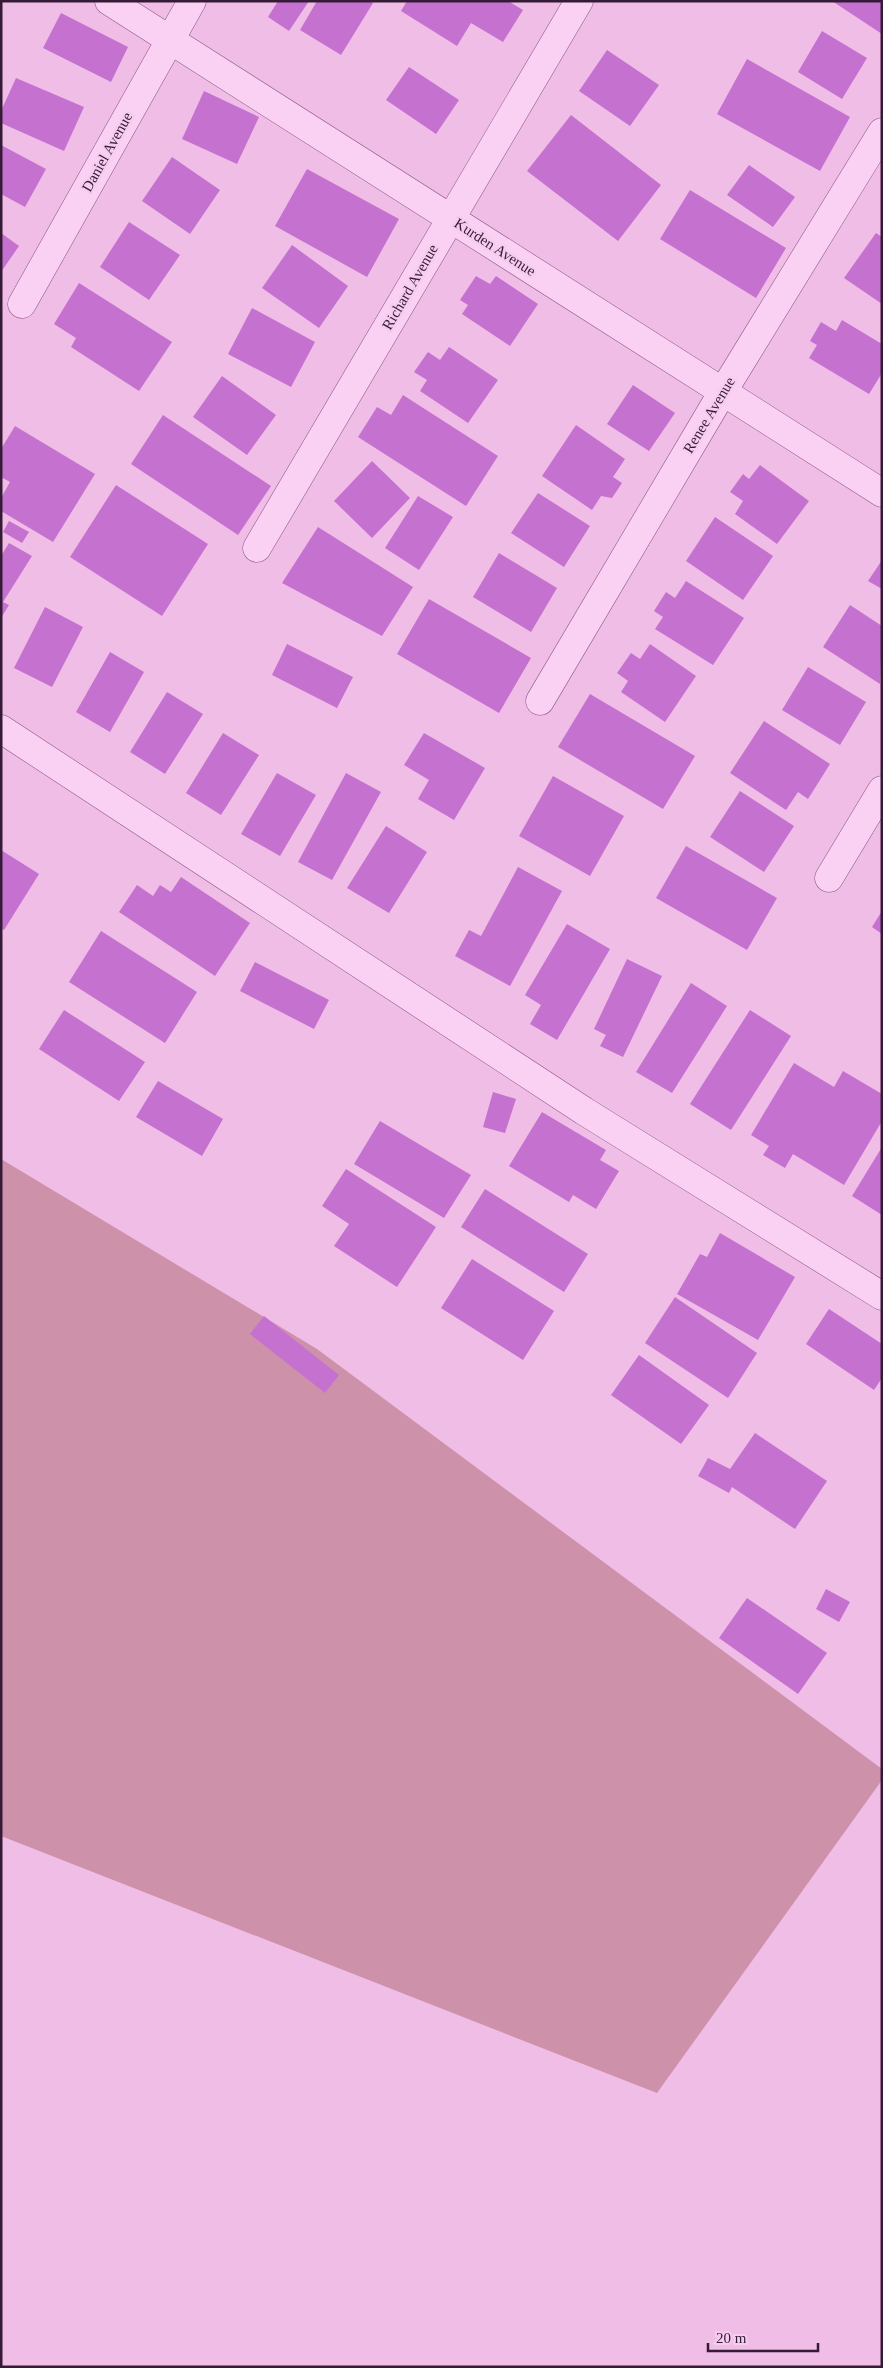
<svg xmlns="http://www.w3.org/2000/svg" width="883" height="2368" viewBox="0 0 883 2368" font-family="'Times New Roman',serif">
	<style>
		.green { fill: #ce91aa }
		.building { fill: #c571d0 }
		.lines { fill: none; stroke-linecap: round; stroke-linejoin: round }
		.minor-casing { stroke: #885589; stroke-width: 29 }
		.minor { stroke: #fad0f3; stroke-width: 28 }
		.labels { text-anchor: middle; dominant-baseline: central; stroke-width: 5; stroke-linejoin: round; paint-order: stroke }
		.street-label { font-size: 15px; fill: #361b37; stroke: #f7cdef }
	</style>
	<rect width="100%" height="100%" fill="#f0bde7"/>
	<path class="green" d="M 1,1159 L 317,1349 L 882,1769 L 882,1780 L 657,2093 L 1,1836 Z"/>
	<path class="building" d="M 278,1 L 309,1 L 289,31 L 268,17 Z
		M 317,1 L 369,1 L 373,3 L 341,55 L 300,30 Z
		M 407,1 L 508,1 L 523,10 L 503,42 L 471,23 L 457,46 L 401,11 Z
		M 832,1 L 882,1 L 882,34 Z
		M 61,13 L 128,47 L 111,82 L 43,48 Z
		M 822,31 L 867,58 L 842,99 L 798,72 Z
		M 607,50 L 659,85 L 630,126 L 579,91 Z
		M 747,59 L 850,117 L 820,171 L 717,114 Z
		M 409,67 L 459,100 L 436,134 L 386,100 Z
		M 16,78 L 84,107 L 64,151 L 1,123 L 1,111 Z
		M 204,91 L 259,117 L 237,164 L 182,139 Z
		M 571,115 L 661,185 L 618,241 L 527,171 Z
		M 1,145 L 46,169 L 25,207 L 1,194 Z
		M 172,157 L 220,190 L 190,234 L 142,201 Z
		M 749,165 L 795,197 L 773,227 L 727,195 Z
		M 307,169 L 399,219 L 367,277 L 275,226 Z
		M 690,190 L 786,248 L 756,298 L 660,239 Z
		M 129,222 L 180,255 L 149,300 L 100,267 Z
		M 1,233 L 19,246 L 1,272 Z
		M 876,233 L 882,237 L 882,304 L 844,278 Z
		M 292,245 L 348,286 L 319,328 L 262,288 Z
		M 476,276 L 490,284 L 496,276 L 538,304 L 510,346 L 462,314 L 468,305 L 460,300 Z
		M 79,283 L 172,342 L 139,391 L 71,347 L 76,338 L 54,324 Z
		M 252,308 L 315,342 L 291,387 L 228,354 Z
		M 842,320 L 882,344 L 882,373 L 869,394 L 809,358 L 817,345 L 810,341 L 821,322 L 836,331 Z
		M 449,347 L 498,380 L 468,423 L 420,391 L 427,380 L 414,372 L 428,352 L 440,360 Z
		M 222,376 L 276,415 L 247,455 L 193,417 Z
		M 633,385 L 675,413 L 649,451 L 607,424 Z
		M 403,395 L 498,456 L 466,506 L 358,437 L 377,407 L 391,415 Z
		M 163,415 L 271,486 L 238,535 L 131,464 Z
		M 576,425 L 625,459 L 613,477 L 622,483 L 612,498 L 601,496 L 592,510 L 542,476 Z
		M 15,426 L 95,474 L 53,542 L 1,511 L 1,498 L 10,482 L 1,477 L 1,449 Z
		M 372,461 L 410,498 L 372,538 L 334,501 Z
		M 760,465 L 809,501 L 777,544 L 735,514 L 743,501 L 730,492 L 743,474 L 749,479 Z
		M 116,485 L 208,544 L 162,616 L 70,557 Z
		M 538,493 L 590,526 L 564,567 L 511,533 Z
		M 418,496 L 453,517 L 419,570 L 385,548 Z
		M 715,517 L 773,556 L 743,600 L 686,561 Z
		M 9,521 L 29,532 L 22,543 L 3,532 Z
		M 318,527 L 413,587 L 382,636 L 282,583 Z
		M 9,543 L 32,556 L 3,602 L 9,605 L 1,618 L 1,556 Z
		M 499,553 L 557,588 L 531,632 L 473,597 Z
		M 882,560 L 882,589 L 868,581 Z
		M 686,581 L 744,618 L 713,665 L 655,629 L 663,617 L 654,611 L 666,592 L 675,598 Z
		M 429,599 L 531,658 L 499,713 L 397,654 Z
		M 850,605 L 882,626 L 880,684 L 823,647 Z
		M 45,607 L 83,627 L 52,687 L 14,668 Z
		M 287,644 L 353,677 L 337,708 L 272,675 Z
		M 650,644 L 696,676 L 665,722 L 621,692 L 628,681 L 617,673 L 631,653 L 640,659 Z
		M 110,652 L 144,672 L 110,732 L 76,712 Z
		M 808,667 L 866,702 L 840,745 L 782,710 Z
		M 167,692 L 203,714 L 165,774 L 130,752 Z
		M 590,694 L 695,756 L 663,809 L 558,747 Z
		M 764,721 L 830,764 L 808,799 L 798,792 L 786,810 L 730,773 Z
		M 223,733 L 259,755 L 221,815 L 186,793 Z
		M 424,733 L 485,768 L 454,820 L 418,799 L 429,780 L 404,765 Z
		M 277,773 L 316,795 L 280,856 L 241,834 Z
		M 346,773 L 381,792 L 332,880 L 298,862 Z
		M 553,776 L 624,816 L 590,876 L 519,836 Z
		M 740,791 L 794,826 L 764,872 L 710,837 Z
		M 386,826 L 427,852 L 389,913 L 347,888 Z
		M 686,846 L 777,898 L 747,950 L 656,898 Z
		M 1,850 L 39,874 L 4,930 L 1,928 Z
		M 518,867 L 562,891 L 510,986 L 455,956 L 469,930 L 481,936 Z
		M 181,877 L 250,923 L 215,976 L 119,912 L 137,885 L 153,896 L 160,885 L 171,892 Z
		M 882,911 L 882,934 L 872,927 Z
		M 567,924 L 610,949 L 557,1040 L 530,1024 L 541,1005 L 525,995 Z
		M 101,931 L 197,992 L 165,1043 L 69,982 Z
		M 627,959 L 662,976 L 623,1057 L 600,1046 L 606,1035 L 594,1029 Z
		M 255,962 L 329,1000 L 314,1029 L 240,991 Z
		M 691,983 L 727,1006 L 672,1093 L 636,1072 Z
		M 64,1010 L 145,1062 L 119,1101 L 39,1049 Z
		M 750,1010 L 791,1036 L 731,1130 L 690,1104 Z
		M 794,1063 L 834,1087 L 843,1071 L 882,1094 L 882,1121 L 844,1185 L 793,1154 L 785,1168 L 763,1155 L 769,1146 L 751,1135 Z
		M 158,1081 L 223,1119 L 202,1156 L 136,1117 Z
		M 493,1092 L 516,1099 L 505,1133 L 483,1127 Z
		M 542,1112 L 606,1150 L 600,1160 L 619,1171 L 596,1209 L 573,1195 L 569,1202 L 509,1166 Z
		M 380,1121 L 471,1175 L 444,1218 L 354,1164 Z
		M 882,1147 L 882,1215 L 852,1196 Z
		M 346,1169 L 436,1227 L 397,1287 L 334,1246 L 349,1224 L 322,1206 Z
		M 485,1189 L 588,1254 L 564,1292 L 461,1227 Z
		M 720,1233 L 795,1277 L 758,1340 L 677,1294 L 700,1254 L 707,1257 Z
		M 472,1259 L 554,1311 L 523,1360 L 441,1308 Z
		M 675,1297 L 757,1353 L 728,1398 L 645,1343 Z
		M 829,1309 L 882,1344 L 882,1378 L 874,1390 L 806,1344 Z
		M 264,1316 L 339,1375 L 325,1393 L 250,1334 Z
		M 639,1355 L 709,1405 L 681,1444 L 611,1395 Z
		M 755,1433 L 827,1481 L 795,1529 L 732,1487 L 729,1493 L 698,1476 L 708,1458 L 730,1469 Z
		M 826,1589 L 850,1602 L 839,1622 L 816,1609 Z
		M 747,1598 L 827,1653 L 798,1694 L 719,1638 Z"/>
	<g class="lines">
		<g class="minor-casing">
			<path id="minor" d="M 109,1 L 882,493
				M 22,304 L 192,1
				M 257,548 L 579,1
				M 540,701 L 722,393 L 882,132
				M 1,729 L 584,1111 L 882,1296
				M 829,878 L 882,790"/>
		</g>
		<use href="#minor" class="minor"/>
	</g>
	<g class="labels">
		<g class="street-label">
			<text transform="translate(107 152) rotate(-61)">Daniel Avenue</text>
			<text transform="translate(495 247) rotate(33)">Kurden Avenue</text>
			<text transform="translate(410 287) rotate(-60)">Richard Avenue</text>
			<text transform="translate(709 415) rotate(-59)">Renee Avenue</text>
		</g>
	</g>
	<rect width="883" height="2368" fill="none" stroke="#361b37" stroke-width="5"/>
	<path d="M708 2343v8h110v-8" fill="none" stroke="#361b37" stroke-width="2.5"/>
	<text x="716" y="2343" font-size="15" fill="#361b37" stroke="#f7cdef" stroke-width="4" paint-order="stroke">20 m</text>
</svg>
